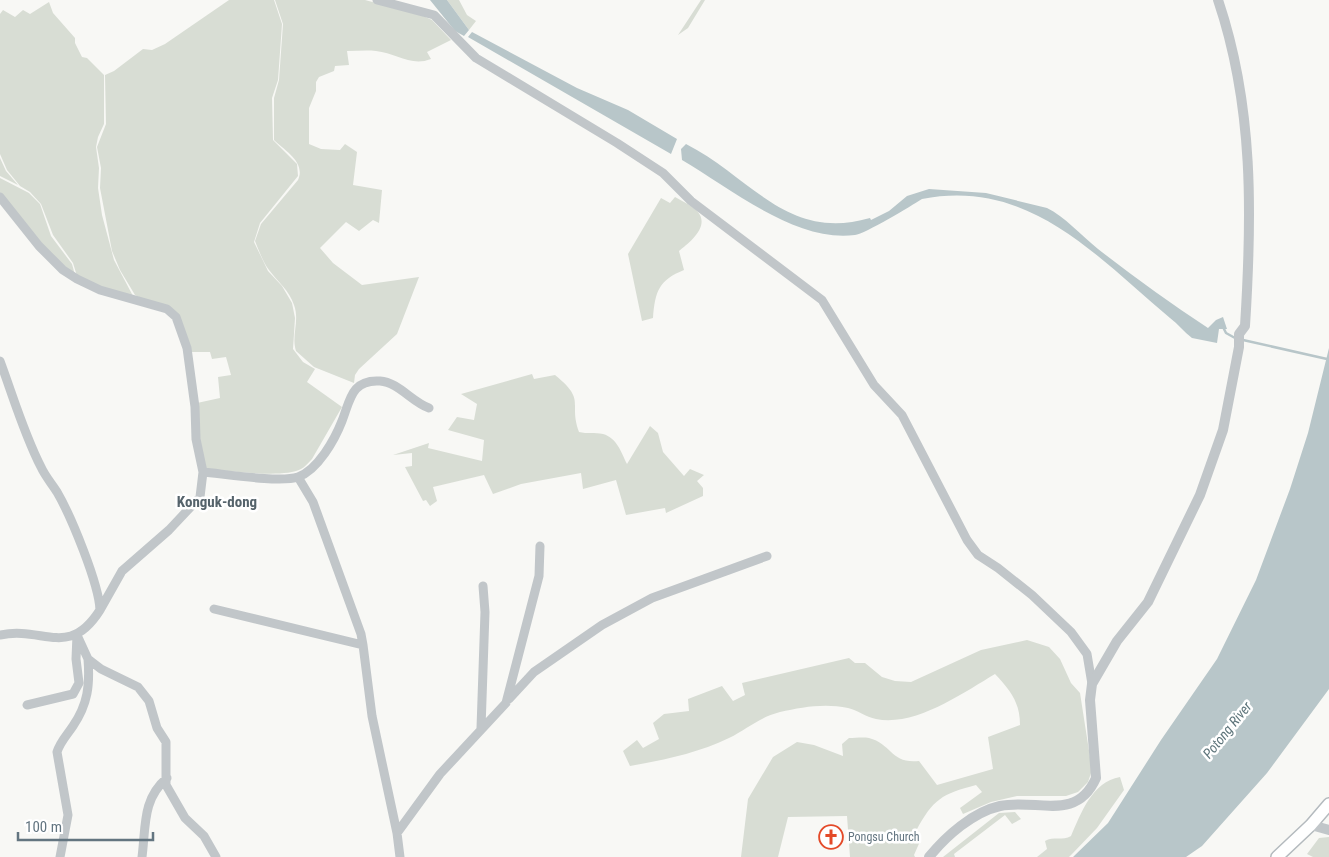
<svg xmlns="http://www.w3.org/2000/svg" width="1329" height="857" viewBox="0 0 1329 857" font-family="'Roboto Condensed',sans-serif">
	<style>
		.green { fill: #d8ddd4 }
		.water { fill: #b8c6c9 }
		.lines { fill: none; stroke-linecap: round; stroke-linejoin: round }
		.stream { stroke: #b8c6c9; stroke-width: 2.5 }
		.secondary-casing { stroke: #b4babe; stroke-width: 14 }
		.minor { stroke: #c1c6c9; stroke-width: 9 }
		.tertiary { stroke: #c1c6c9; stroke-width: 10 }
		.secondary { stroke: #fff; stroke-width: 11 }
		.labels { text-anchor: middle; dominant-baseline: central; stroke-width: 5; stroke-linejoin: round; paint-order: stroke }
		.poi-label { font-size: 12px; fill: #637580; stroke: #fff; text-anchor: start }
		.water-label { font-size: 14px; font-style: italic; fill: #5e757b; stroke: #fff }
		.quarter-label { font-size: 15px; font-weight: bold; fill: #55636b; stroke: #fff }
	</style>
	<rect width="100%" height="100%" fill="#f8f8f5"/>
	<path class="green" d="M 229,0 L 274,0 L 282,24 L 278,80 L 272,98 L 273,140 L 297,164 L 298,176 L 260,223 L 254,242 L 268,271 L 282,286 L 292,303 L 295,318 L 293,349 L 303,362 L 315,369 L 307,382 L 342,407 L 312,459 C 308,463 305,467 301,469 C 282,479 227,470 204,469 L 198,437 L 197,403 L 220,398 L 218,377 L 231,375 L 226,357 L 212,359 L 210,352 L 189,352 L 179,319 L 135,295 L 120,270 L 112,251 L 100,188 L 101,168 L 97,147 L 106,124 L 105,75 L 114,71 L 143,49 L 152,50 L 165,44 Z
		M 275,0 L 365,0 L 421,15 L 432,20 L 451,40 L 427,52 L 431,59 C 411,67 396,53 376,51 C 367,50 357,51 347,51 L 349,65 L 335,66 L 334,71 L 319,77 L 316,82 L 316,91 L 309,108 L 309,144 L 321,149 L 340,150 L 345,144 L 357,152 L 353,185 L 382,190 L 379,223 L 373,220 L 359,231 L 346,222 L 320,248 L 333,263 L 362,285 L 419,277 L 397,334 L 359,369 L 355,375 L 354,383 L 314,367 L 296,351 C 291,336 300,321 294,305 C 289,290 278,282 269,270 C 263,262 259,251 255,241 L 261,224 L 298,180 C 306,162 285,151 274,140 L 274,98 L 279,80 L 283,24 Z
		M 447,0 L 459,0 L 467,15 L 476,21 L 469,30 Z
		M 701,0 L 705,0 L 688,28 L 678,35 Z
		M 49,2 L 53,13 L 75,38 L 75,43 L 82,57 L 87,58 L 104,75 L 104,124 L 98,137 L 96,147 L 99,168 L 98,188 L 102,215 L 114,260 L 133,296 L 99,288 L 77,276 L 73,263 L 53,235 L 41,204 L 30,192 L 20,186 L 7,170 L 0,154 L 0,14 L 3,10 L 15,17 L 23,10 L 30,14 Z
		M 0,158 L 6,171 L 18,185 L 0,176 Z
		M 0,178 L 29,193 L 40,204 L 51,236 L 72,264 L 75,275 L 51,254 L 0,195 Z
		M 675,197 C 682,201 693,206 698,212 C 710,227 689,243 679,251 L 684,270 C 659,280 655,291 653,318 L 642,321 L 628,254 L 661,198 L 670,203 Z
		M 532,374 L 534,379 L 555,375 C 587,401 568,402 579,432 C 587,434 595,432 603,434 C 617,438 621,452 627,464 L 650,426 L 658,433 L 663,452 L 684,476 L 690,469 L 704,475 L 697,481 L 703,488 L 703,496 L 666,513 L 665,508 L 626,515 L 616,480 L 583,489 L 581,473 L 521,484 L 493,494 L 484,475 L 433,487 L 437,501 L 430,506 L 426,500 L 423,501 L 405,467 L 412,466 L 412,453 L 393,455 L 429,443 L 428,448 L 482,461 L 484,440 L 448,430 L 457,417 L 474,420 L 477,404 L 461,394 Z
		M 1027,640 L 1049,647 L 1060,659 L 1071,683 L 1080,693 L 1092,770 L 1088,782 L 1078,792 L 1066,796 L 1017,796 L 991,802 L 963,814 L 960,808 L 982,792 L 976,785 C 942,794 933,799 916,831 L 921,839 L 914,855 L 915,857 L 850,857 L 847,816 L 788,817 L 778,857 L 741,857 L 748,799 L 773,757 L 797,742 L 814,745 L 843,756 L 842,744 L 849,738 C 855,738 863,737 869,738 C 892,744 891,764 919,761 L 937,785 L 993,769 L 988,737 L 1020,725 C 1020,702 1010,690 995,674 C 963,693 915,727 876,719 C 866,717 857,710 848,708 C 825,703 802,707 780,712 C 760,717 747,729 729,738 C 698,753 664,760 630,766 L 623,751 L 637,740 L 643,748 L 659,739 L 653,723 L 664,714 L 689,711 L 688,699 L 722,686 L 733,701 L 745,695 L 742,683 L 849,658 L 855,663 L 865,663 L 882,677 L 895,681 L 911,682 L 981,650 Z
		M 1120,777 L 1124,790 L 1097,828 L 1073,853 L 1069,857 L 1037,857 L 1047,849 L 1045,841 C 1053,836 1063,841 1071,836 C 1081,813 1092,782 1120,777 Z
		M 1015,812 L 1021,819 L 1012,824 L 1005,815 L 954,854 L 955,857 L 943,857 L 999,813 Z
		M 1329,837 L 1329,857 L 1313,857 L 1307,854 L 1319,838 Z"/>
	<path class="water" d="M 430,0 L 447,0 L 469,30 L 464,36 L 455,31 Z
		M 472,32 L 577,88 L 628,110 L 677,139 L 671,154 L 468,37 Z
		M 686,144 C 751,177 787,242 870,218 L 871,220 L 889,211 L 907,196 L 929,189 L 986,193 L 1047,208 C 1064,216 1082,236 1098,249 C 1134,277 1170,303 1208,328 L 1216,320 L 1223,317 L 1227,329 L 1219,329 L 1217,343 L 1192,338 C 1184,332 1178,324 1170,318 C 1096,256 1029,178 922,199 C 911,206 865,234 855,235 C 796,243 730,188 682,160 L 681,149 Z
		M 1329,348 L 1329,689 L 1267,773 L 1202,846 L 1186,857 L 1073,857 L 1108,823 L 1161,740 L 1217,659 L 1256,580 L 1290,489 L 1308,433 Z"/>
	<g class="lines">
		<path class="stream" d="M 1223,327 L 1226,333 L 1235,338
			M 1243,340 L 1327,359"/>
		<g class="secondary-casing">
			<path id="secondary" d="M 1277,857 L 1311,825 L 1329,804"/>
		</g>
		<path class="minor" d="M 377,0 L 434,15 L 476,58 L 617,143 L 663,173 L 691,201 L 822,300 L 874,385 L 902,415 L 967,540 L 978,555 L 998,568 L 1032,595 L 1071,632 L 1087,654 L 1092,684
			M 0,197 L 39,246 L 63,270 L 77,279 L 100,290 L 167,309 L 176,317 L 187,348 L 195,407 L 196,439 L 203,472 L 200,497 L 169,530 L 122,571 L 100,610
			M 0,361 C 13,396 24,434 41,467 C 45,476 52,484 57,492 C 71,516 99,584 100,610 C 69,659 44,626 0,635
			M 203,472 C 225,474 280,483 298,477 C 318,470 335,439 342,421 C 350,401 351,379 380,381 C 398,382 412,402 429,408
			M 298,477 L 313,502 L 361,634 L 363,645
			M 214,609 L 363,645 L 372,716 L 397,833 L 400,857
			M 509,699 L 534,672 L 602,625 L 652,598 L 767,556
			M 27,705 L 73,694 L 79,683 L 76,659 L 77,635 L 88,659 L 101,669 L 138,687 L 149,701 L 157,728 L 166,742 L 166,785 L 185,818 L 204,836 L 216,857
			M 481,728 L 485,612 L 483,586
			M 397,833 L 440,774 L 506,703 L 539,576 L 540,546
			M 60,857 L 68,815 L 57,752 C 60,742 67,735 73,726 C 88,704 90,685 88,659
			M 142,857 C 146,827 142,799 167,778"/>
		<path class="tertiary" d="M 1311,825 L 1329,830
			M 929,857 C 946,836 973,812 1000,806 C 1036,798 1076,823 1096,778 L 1090,700 L 1092,684 L 1117,641 L 1148,602 L 1200,495 L 1223,430 L 1239,347 L 1239,334 L 1245,326 C 1252,216 1254,106 1218,0"/>
		<use href="#secondary" class="secondary"/>
	</g>
	<defs>
		<g id="church-ring" transform="scale(1.25)"><circle r="9.5" fill="#fff" stroke="#e44a29" stroke-width="1.5"/><path d="M-1.2-6h2.4v3.5h3.3v2.4h-3.3V6h-2.4V-.1h-3.3v-2.4h3.3Z" fill="#e44a29"/></g>
	</defs>
	<g fill-rule="evenodd">
		<use href="#church-ring" x="831" y="837"/>
	</g>
	<g class="labels">
		<g class="poi-label">
			<text x="848" y="837">Pongsu Church</text>
		</g>
		<g class="water-label">
			<text transform="translate(1227 730) rotate(-51)">Potong River</text>
		</g>
		<g class="quarter-label">
			<text x="217" y="502">Konguk-dong</text>
		</g>
	</g>
	<path d="M18 832v8h135v-8" fill="none" stroke="#637580" stroke-width="2.5"/>
	<text x="25" y="832" font-size="15" fill="#637580" stroke="#ffffff" stroke-width="4" paint-order="stroke">100 m</text>
</svg>
